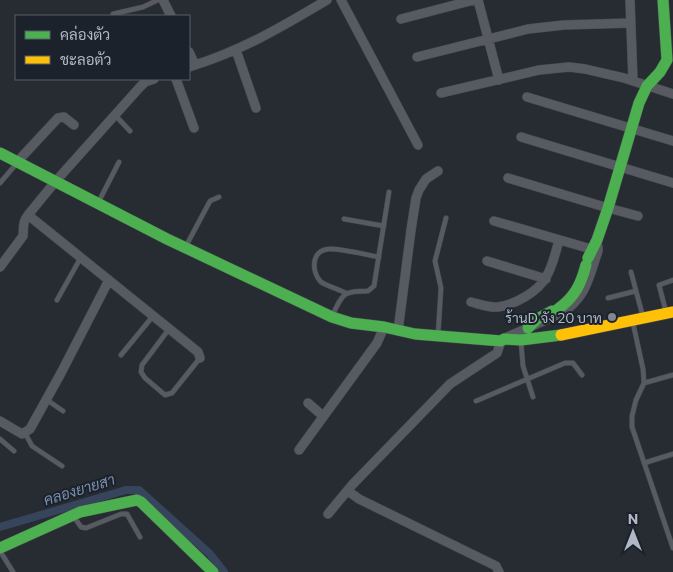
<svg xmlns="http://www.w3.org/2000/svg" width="673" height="572" viewBox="0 0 673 572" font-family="Commissioner,Sarabun,sans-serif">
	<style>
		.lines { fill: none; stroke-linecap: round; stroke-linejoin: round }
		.canal { stroke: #37455c; stroke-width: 8 }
		.lane-casing { stroke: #44484d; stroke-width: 5.5 }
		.street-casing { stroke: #44484d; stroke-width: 10 }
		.fast-casing { stroke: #44484d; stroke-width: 12 }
		.slow-casing { stroke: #44484d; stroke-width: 12 }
		.lane { stroke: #575a61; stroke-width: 4.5 }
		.street { stroke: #575a61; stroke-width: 9 }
		.fast { stroke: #4caf50; stroke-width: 11 }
		.slow { stroke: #ffc107; stroke-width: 11 }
		.poi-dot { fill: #808791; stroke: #1b222c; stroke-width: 2 }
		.labels { text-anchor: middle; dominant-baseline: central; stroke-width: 4; stroke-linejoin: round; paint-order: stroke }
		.poi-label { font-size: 14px; fill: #b0b8c4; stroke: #1b222c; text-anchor: end }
		.water-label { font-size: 15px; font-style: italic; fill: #7a8eaa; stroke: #1b222c }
	</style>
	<rect width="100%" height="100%" fill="#272c32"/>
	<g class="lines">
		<path class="canal" d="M 0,527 L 126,490 L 139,490 L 210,554 L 224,572"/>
		<g class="lane-casing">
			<path id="lane" d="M 113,14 L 143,7 L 158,0
				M 115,115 L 130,131
				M 0,183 L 17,163
				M 98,203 L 119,162
				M 344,219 L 384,226
				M 186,246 L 210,201 L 219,197
				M 631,272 L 643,317
				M 346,293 C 340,290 325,285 321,282 C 311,272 311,250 329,249 C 340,248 367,255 379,257
				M 608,298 L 636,291
				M 57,300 L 80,259
				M 666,312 L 659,285 L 673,280
				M 332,316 C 343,293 343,291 368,291 L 374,286 L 389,192
				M 633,323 L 643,369 L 644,383 L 636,400 L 632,416 L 632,427 L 673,548
				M 169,329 L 142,365 L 141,372 L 145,378 L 165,395 L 172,393 L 200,358
				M 438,335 L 441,288 L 435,261 L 446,218
				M 521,342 L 523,366 L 533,397
				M 121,355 L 153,316
				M 644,383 L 673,375
				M 47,400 L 63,411
				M 476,401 L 565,363 L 573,363 L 582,375
				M 25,433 L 32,446 L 62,466
				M 0,439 L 14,451
				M 644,463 L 673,454
				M 74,517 L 81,527 L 86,528 L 121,514 L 127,514 L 140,537
				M 0,551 L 13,572"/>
		</g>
		<g class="street-casing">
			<path id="street" d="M 163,0 L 171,16
				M 341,0 L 418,145
				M 478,0 L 499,80
				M 630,0 L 633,81
				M 401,19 L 474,0
				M 236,50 L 256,108
				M 189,52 L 195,65
				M 417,57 L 528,29 L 564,25 L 631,23
				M 189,67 C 241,51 280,28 327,0
				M 154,79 L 145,82 L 140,87 L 55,182 L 28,215 L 198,352 L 200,358
				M 176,79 L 194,128
				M 441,93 L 539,70 L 569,67 L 585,69 L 624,78 L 673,94
				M 527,97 L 673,141
				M 521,137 L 673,183
				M 17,162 L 58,118 L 64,117 L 74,125
				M 508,178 L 608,208 L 638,216
				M 494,221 L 598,251
				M 487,261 L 546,279
				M 0,267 L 23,236 C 24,227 22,223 28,215
				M 471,302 C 479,304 489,308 498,307 C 514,305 538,292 546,277 C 553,266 555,253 559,241
				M 561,314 C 587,296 588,280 598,251 L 598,247
				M 398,331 L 411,230 L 416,198 L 419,190 L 426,179 L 438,171
				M 505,338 L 555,316
				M 308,403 L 323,416
				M 0,421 L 22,434 L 30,429 L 61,373 L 109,280
				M 299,450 L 377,343 L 384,327
				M 348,491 L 359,499 L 496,566 L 499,572
				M 328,514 L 352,485 L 450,384 L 497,353 L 501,341"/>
		</g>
		<g class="fast-casing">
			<path id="fast" d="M 0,153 L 167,239 L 332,317 L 351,323 L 384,327 L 415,334 L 501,341 L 504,339 L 521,340 L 561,335
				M 588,258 L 597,240 L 608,208 L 639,103 L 647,86 L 660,72 L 667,60 L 663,0
				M 558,309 C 575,297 581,284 586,265
				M 528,328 L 537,319 L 552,311
				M 0,548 L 80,512 L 137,500 L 141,502 L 213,572"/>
		</g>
		<g class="slow-casing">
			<path id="slow" d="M 561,335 L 673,312"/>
		</g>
		<use href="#lane" class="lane"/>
		<use href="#street" class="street"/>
		<use href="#fast" class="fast"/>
		<use href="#slow" class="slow"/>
	</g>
	<circle class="poi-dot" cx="612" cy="317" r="5"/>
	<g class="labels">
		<g class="poi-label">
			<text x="602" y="317">ร้านD จัง 20 บาท</text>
		</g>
		<g class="water-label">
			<text transform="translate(79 489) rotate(-17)">คลองยายสา</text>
		</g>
	</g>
	<rect x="15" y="15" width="175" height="65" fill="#1b222c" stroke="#575e69"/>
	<rect x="25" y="31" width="25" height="8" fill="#4caf50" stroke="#575e69"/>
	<text x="60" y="40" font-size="15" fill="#b0b8c4">คล่องตัว</text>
	<rect x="25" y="56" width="25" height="8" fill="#ffc107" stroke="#575e69"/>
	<text x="60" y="65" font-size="15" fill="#b0b8c4">ชะลอตัว</text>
	<g transform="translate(633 532)" stroke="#1b222c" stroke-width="4" paint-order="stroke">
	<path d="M0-4L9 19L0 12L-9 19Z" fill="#b0b8c4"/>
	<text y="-8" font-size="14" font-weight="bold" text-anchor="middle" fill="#b0b8c4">N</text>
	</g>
</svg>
